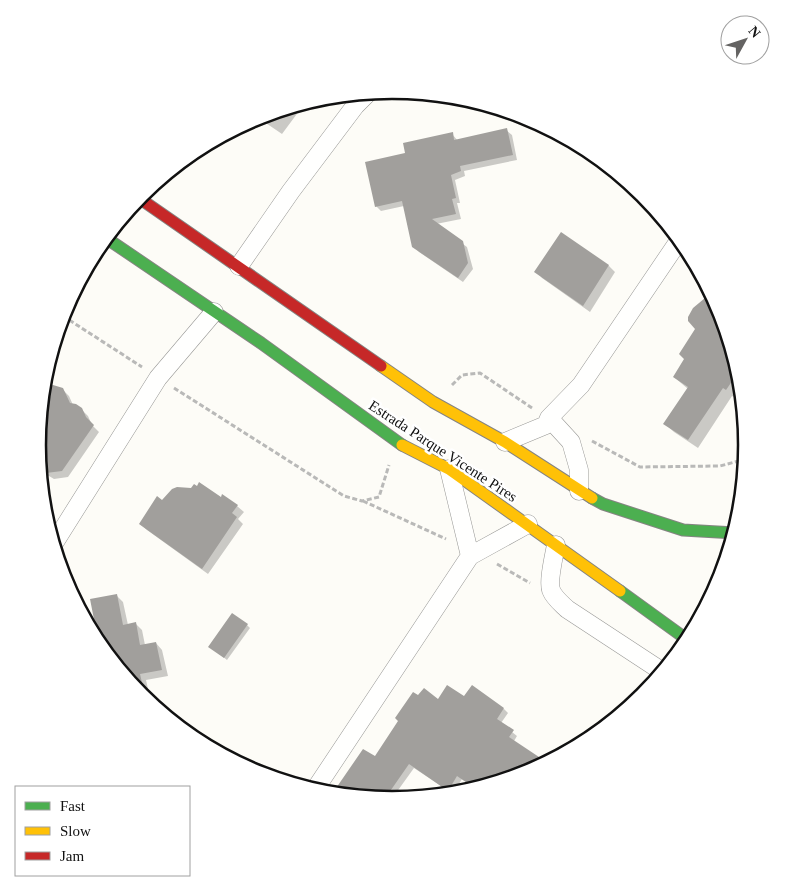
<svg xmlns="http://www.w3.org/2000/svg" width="785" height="891" viewBox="0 0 785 891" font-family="'Times New Roman',serif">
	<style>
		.shadow { fill: #0003 }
		.building { fill: #a19f9c }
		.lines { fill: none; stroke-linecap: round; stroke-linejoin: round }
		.street-casing { stroke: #979795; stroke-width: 19 }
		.fast-casing { stroke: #858482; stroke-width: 13 }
		.slow-casing { stroke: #858482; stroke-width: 13 }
		.jam-casing { stroke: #858482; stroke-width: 13 }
		.path { stroke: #b9b9b8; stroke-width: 3; stroke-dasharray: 5 2.5; stroke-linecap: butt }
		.street { stroke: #fffffe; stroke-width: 18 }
		.fast { stroke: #4caf50; stroke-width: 11 }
		.slow { stroke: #ffc107; stroke-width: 11 }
		.jam { stroke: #c62828; stroke-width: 11 }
		.labels { text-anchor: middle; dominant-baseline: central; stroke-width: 5; stroke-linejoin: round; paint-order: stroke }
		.street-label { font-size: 15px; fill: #111; stroke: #fff }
		.rim { fill: none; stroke: #111; stroke-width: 2.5 }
	</style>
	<rect width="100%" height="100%" fill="#fdfcf7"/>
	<path class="shadow" d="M 305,103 L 282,134 L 257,117 Z
		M 506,130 L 512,135 L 517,160 L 464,171 L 465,176 L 455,180 L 460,203 L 457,203 L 461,219 L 436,224 L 467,247 L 473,269 L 463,282 L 419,252 L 414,246 L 404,206 L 381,211 L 376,206 L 407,154 L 452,134 L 458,141 Z
		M 562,234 L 609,266 L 615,272 L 590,312 L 542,278 L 536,271 Z
		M 710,295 L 715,299 L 721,310 L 741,377 L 742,389 L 736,398 L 732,396 L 698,448 L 674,432 L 665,424 L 688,389 L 674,377 L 686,360 Z
		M 62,389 L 69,396 L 73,405 L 81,409 L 88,416 L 92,425 L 99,432 L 68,477 L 54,479 L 44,473 L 41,478 L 38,445 L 42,397 Z
		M 221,498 L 237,506 L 244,512 L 238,519 L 243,524 L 208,574 L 147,530 L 140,524 L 162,501 Z
		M 117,596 L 123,602 L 128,625 L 135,623 L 142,630 L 145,645 L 156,643 L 162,650 L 168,676 L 146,680 L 148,689 L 137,691 L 95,638 L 99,637 Z
		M 247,625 L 250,628 L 227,660 L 213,649 Z
		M 419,697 L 439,700 L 464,698 L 504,709 L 508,713 L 501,723 L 517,736 L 514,741 L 528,774 L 476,789 L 462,779 L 453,794 L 414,768 L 391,800 L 333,795 L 364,750 L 375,758 Z"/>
	<path class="building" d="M 507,128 L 513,155 L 460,166 L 461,171 L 451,175 L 456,198 L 452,199 L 456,214 L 432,219 L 463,241 L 468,263 L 458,278 L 412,247 L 402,201 L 375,207 L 365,162 L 405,153 L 403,143 L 453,132 L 454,140 Z
		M 561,232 L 609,265 L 583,306 L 534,272 Z
		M 711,293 L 721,310 L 739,371 L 726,390 L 723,388 L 688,440 L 663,424 L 688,387 L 673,377 L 684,359 L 679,354 L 695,329 L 688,321 L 688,317 L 693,308 Z
		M 53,385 L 63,388 L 70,403 L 76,404 L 82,408 L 86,417 L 94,425 L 62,471 L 46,473 L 40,469 L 38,445 L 43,389 Z
		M 199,482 L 221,497 L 222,494 L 238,505 L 232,513 L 237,517 L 202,569 L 139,524 L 157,496 L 162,500 L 172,489 L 177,487 L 191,488 L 194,484 L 197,486 Z
		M 117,594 L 123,625 L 136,622 L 140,645 L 156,642 L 162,670 L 140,674 L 146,700 L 99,645 L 90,599 Z
		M 232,613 L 248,624 L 224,658 L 208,647 Z
		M 447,685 L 464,696 L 472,685 L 504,708 L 497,719 L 514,730 L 509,737 L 548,763 L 528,774 L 476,789 L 457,776 L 448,791 L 409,764 L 384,800 L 332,794 L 363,749 L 375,756 L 398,721 L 395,718 L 413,692 L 418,695 L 424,688 L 438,699 Z"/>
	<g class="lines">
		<g class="street-casing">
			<path id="street" d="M 239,266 L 291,191 L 355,106 L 368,93
				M 549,418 L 571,442 L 579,470 L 579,491
				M 505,442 L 546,425 L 549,418 L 581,385 L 680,239
				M 449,469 L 470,556
				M 53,545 L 158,378 L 214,312
				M 556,545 C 554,556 548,581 551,590 C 554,598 562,604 567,609 L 663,672
				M 314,791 L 470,556 L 528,524"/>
		</g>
		<g class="fast-casing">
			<path id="fast" d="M 106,238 L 261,343 L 402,445
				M 592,498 L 603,504 L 683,530 L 735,533
				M 620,591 L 689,641"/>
		</g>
		<g class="slow-casing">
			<path id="slow" d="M 381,366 L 433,402 L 505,442 L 592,498
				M 402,445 L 449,469 L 620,591"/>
		</g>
		<g class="jam-casing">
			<path id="jam" d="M 139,198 L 381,366
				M 710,600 L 722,577"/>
		</g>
		<path class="path" d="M 63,316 L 142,367
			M 452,385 L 462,375 L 480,373 L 532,408
			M 174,388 L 344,496 L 362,501 L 379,497 L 389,465
			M 592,441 L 640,467 L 720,466 L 746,459
			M 363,501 L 446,539
			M 497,564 L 530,583"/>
		<use href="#street" class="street"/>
		<use href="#fast" class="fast"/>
		<use href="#slow" class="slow"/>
		<use href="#jam" class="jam"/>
	</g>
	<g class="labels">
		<g class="street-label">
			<text transform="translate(443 451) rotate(33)">Estrada Parque Vicente Pires</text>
		</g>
	</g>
	<path d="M0 0H785V891H0ZM46 445a346 346 0 1 1 692 0a346 346 0 1 1-692 0Z" fill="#fff" fill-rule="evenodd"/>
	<path class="rim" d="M46 445a346 346 0 1 1 692 0a346 346 0 1 1-692 0Z"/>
	<rect x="15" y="786" width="175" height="90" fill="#ffffff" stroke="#a0a0a0"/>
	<rect x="25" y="802" width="25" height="8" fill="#4caf50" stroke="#a0a0a0"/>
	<text x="60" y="811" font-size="15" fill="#111111">Fast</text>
	<rect x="25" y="827" width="25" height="8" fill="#ffc107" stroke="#a0a0a0"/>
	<text x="60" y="836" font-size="15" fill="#111111">Slow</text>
	<rect x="25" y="852" width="25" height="8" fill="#c62828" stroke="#a0a0a0"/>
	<text x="60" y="861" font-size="15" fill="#111111">Jam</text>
	<g transform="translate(745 40) rotate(50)"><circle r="24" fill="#ffffff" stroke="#a0a0a0"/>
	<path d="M0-4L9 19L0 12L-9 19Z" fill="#646362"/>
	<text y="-8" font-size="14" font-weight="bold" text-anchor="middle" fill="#111111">N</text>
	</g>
</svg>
